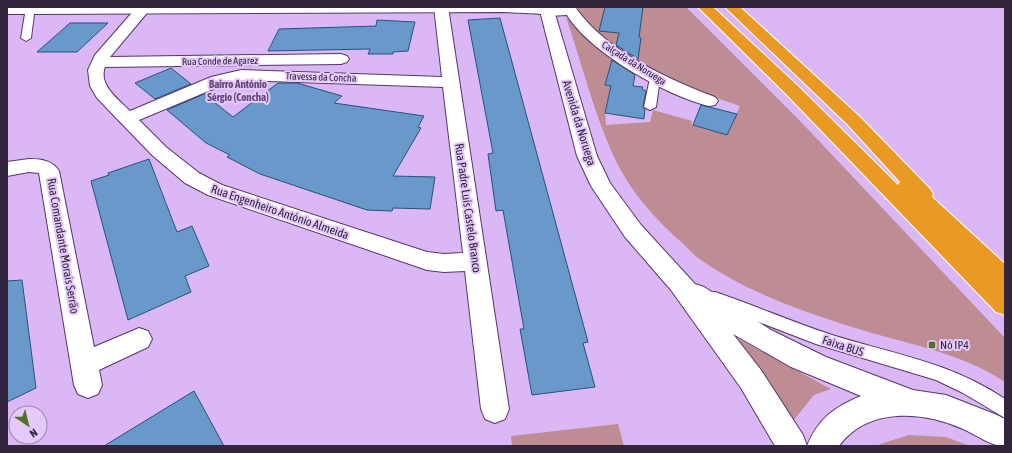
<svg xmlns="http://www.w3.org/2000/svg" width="1012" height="453" viewBox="0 0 1012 453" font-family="'Asap Condensed',sans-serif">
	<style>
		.green { fill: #bd8d93 }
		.building { fill: #6998ca; stroke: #24527f }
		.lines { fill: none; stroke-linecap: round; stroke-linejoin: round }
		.lane-casing { stroke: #543669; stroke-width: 2 }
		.street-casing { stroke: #543669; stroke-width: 2 }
		.secondary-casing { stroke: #543669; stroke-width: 2 }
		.highway-casing { stroke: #fff; stroke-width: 2 }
		.lane { fill: #fff; fill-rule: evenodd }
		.street { fill: #fff; fill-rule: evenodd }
		.secondary { fill: #fff; fill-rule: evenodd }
		.highway { fill: #e89a25; fill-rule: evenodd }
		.poi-dot { fill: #4f7128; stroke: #e4c9fa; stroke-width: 1.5 }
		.labels { text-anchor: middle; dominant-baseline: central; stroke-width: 4; stroke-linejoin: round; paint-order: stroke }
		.far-street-label { font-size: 10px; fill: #33253d; stroke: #e4c9fa }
		.far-neighbourhood-label { font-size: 11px; font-weight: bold; fill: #66477c; stroke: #e4c9fa }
		.street-label { font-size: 12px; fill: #33253d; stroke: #e4c9fa }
		.poi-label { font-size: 12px; fill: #33253d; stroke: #e4c9fa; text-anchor: start }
	</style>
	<rect width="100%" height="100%" fill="#dbb8f5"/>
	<path class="green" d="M 577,7 L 686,7 L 802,123 L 1005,338 L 1005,382 C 958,351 905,344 852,327 C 801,311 745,291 701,260 C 693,255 687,247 680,241 C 650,214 626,186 610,148 C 592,106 581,61 566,17 L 589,39 L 614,55 L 614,73 L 605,113 L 606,125 L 650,122 L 653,110 L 692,121 L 691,124 L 727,135 L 740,106 C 696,92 656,74 618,48 C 601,36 586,25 577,7 Z
		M 735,337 L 831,389 L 814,395 L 793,421 Z
		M 618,424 L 624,446 L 512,446 L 511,436 Z
		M 909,435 L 946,437 L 970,446 L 878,446 L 880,444 Z"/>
	<path class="building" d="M 605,7 L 643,7 L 639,37 L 641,38 L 638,59 L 616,45 L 619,33 L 599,31 Z
		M 500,18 L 588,342 L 583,343 L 595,387 L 532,395 L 520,329 L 524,329 L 503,210 L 496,211 L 488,154 L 493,153 L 468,20 Z
		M 377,20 L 415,22 L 408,51 L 393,52 L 393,54 L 368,54 L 370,49 L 268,51 L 279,29 L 376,26 Z
		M 70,23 L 108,23 L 77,52 L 37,52 Z
		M 612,60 L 635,75 L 633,86 L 643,87 L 642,89 L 646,91 L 643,107 L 645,109 L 644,119 L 605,113 L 611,86 L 605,85 Z
		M 171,68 L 191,84 L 155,99 L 135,83 Z
		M 278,83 L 297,83 L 342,96 L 334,103 L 424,116 L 418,127 L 421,128 L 393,176 L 435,177 L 430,209 L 393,208 L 392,211 L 367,210 L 260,174 L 227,157 L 230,155 L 206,143 L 167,110 L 204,94 L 233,117 Z
		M 701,105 L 737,114 L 727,135 L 693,125 Z
		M 149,159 L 177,232 L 192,226 L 209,266 L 185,276 L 191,292 L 128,320 L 91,181 L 109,175 L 108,173 Z
		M 22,280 L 36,388 L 7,402 L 7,281 Z
		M 194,391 L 224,446 L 104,446 Z"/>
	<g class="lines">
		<g class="lane-casing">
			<path id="lane" d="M 27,7 L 35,7 L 35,8 L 516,7 L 545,8 L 549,11 L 545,14 L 502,12 L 34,14 L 31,38 L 26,41 L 21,38 L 25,14 L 7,14 L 7,8 L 26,8 Z
				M 655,75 L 660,78 L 656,107 L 650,110 L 644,107 L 650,78 Z
				M 715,292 C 754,305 792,322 832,335 C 893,354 950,362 1005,399 L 1005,418 L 963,393 L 936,380 L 816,344 L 709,303 L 707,298 L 709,293 Z"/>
		</g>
		<g class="street-casing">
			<path id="street" d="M 137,7 L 152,7 L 110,57 L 341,54 L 347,56 L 349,59 L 347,62 L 341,64 L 105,67 C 98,85 119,100 130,111 L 211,77 L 241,70 L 442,77 L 434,7 L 448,7 L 509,409 L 505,419 L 495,423 L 485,419 L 481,409 L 465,271 L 444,272 L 427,270 L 208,195 L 185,183 L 152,155 L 97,98 L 90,86 L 88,70 L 95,55 ZM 241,80 L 443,87 L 463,253 L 444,254 L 427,252 L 222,185 L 199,173 L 166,147 L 139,120 L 223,85 Z
				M 524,7 L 576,8 C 606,51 667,79 715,97 L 718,101 L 715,105 L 709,106 C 667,96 589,52 567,15 L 548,16 L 526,10 Z
				M 29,159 C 41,159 52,160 59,171 L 94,347 L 139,328 L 148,331 L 152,339 L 148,347 L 99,370 L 102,385 L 98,394 L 88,398 L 78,394 L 74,385 L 39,173 L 29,172 L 7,176 L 7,162 Z"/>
		</g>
		<g class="secondary-casing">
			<path id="secondary" d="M 539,7 L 553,7 L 597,156 L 610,183 L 641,225 L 695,284 L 704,287 L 771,330 L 826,357 L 913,390 L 946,395 L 997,415 L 1005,419 L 1005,446 C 990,446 977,435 963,429 C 922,411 868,407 839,446 L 775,446 L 741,388 L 671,290 L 625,237 L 591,186 L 577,156 ZM 733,334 L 791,367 L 861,396 C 834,407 818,419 807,446 L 803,435 L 761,370 Z"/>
		</g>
		<g class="highway-casing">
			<path id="highway" d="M 698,7 L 713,7 L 799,87 L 898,185 L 900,182 L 848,125 L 725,7 L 740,7 L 860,117 L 930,189 L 933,194 L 932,197 L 1005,264 L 1005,315 L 996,312 L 787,95 Z"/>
		</g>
		<use href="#lane" class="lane"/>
		<use href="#street" class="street"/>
		<use href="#secondary" class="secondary"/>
		<use href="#highway" class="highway"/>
	</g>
	<rect class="poi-dot" x="928" y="341" width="8" height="8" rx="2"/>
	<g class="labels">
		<g class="far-street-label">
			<text transform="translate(220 61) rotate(-1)">Rua Conde de Agarez</text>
			<text transform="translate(634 63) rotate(32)">Calçada da Noruega</text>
			<text transform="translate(321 77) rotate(2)">Travessa da Concha</text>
		</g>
		<g class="far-neighbourhood-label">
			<text x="238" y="84">Bairro António<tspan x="238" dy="13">Sérgio (Concha)</tspan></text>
		</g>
		<g class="street-label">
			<text transform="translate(579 123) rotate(73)">Avenida da Noruega</text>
			<text transform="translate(468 208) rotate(82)">Rua Padre Luís Castelo Branco</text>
			<text transform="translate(280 212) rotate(19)">Rua Engenheiro António Almeida</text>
			<text transform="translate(63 246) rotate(80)">Rua Comandante Morais Serrão</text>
			<text transform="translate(843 346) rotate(18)">Faixa BUS</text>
		</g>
		<g class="poi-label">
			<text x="940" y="345">Nó IP4</text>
		</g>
	</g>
	<rect width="1012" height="453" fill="none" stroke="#33253d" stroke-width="16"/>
	<g transform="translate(28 425) rotate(145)"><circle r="19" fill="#e4c9fa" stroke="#9d87ae"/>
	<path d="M0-3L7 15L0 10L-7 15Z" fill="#4f7128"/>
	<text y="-6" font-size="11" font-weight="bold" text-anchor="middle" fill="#33253d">N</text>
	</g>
</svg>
